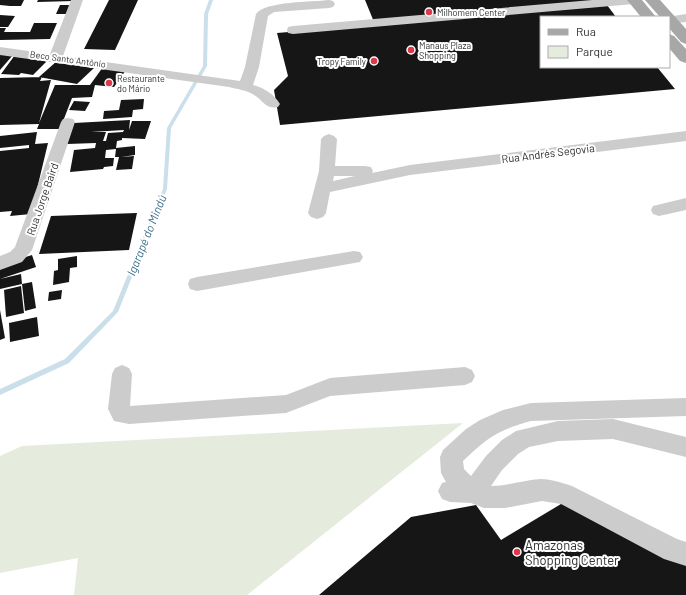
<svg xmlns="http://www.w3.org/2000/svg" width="686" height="595" viewBox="0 0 686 595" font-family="Barlow,sans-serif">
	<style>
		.green { fill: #e5ebdd }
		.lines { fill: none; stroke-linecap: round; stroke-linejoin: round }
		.stream { fill: #cadfea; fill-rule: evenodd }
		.building { fill: #161616; fill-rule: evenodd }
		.minor { fill: #ccc; fill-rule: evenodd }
		.major { fill: #a7a7a7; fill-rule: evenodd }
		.poi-dot { fill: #dd3949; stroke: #fff; stroke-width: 1.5 }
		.labels { text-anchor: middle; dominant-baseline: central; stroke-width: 4; stroke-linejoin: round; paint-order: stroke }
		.far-poi-label { font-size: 9px; fill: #2f2f2f; stroke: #fff; text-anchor: start }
		.far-street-label { font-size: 9px; fill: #2f2f2f; stroke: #fff }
		.street-label { font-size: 11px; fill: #2f2f2f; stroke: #fff }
		.water-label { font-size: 12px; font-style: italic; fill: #40718d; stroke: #fff }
		.near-poi-label { font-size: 13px; fill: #2f2f2f; stroke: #fff; text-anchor: start }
	</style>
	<rect width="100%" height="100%" fill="#fff"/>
	<path class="green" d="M 463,423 L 247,595 L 74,595 L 78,558 L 0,573 L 0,456 L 22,446 Z"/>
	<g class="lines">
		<path class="stream" d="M 209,0 L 213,0 L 208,14 L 207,66 L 171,128 L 167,189 L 118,312 L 69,363 L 0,395 L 0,389 L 65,359 L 113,311 L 163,189 L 167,128 L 203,66 L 204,14 Z"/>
	</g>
	<path class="building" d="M 0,0 L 24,0 L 21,6 L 10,6 L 0,5 Z
		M 38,0 L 74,0 L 74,1 L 37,2 Z
		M 109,0 L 138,0 L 115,50 L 84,49 Z
		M 365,0 L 602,0 L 374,22 Z
		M 60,5 L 75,5 L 71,14 L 56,14 Z
		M 607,5 L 616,17 L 541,17 L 541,67 L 657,67 L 675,89 L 280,125 L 274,90 L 288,76 L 277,33 Z
		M 0,15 L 15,16 L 8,27 L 0,27 Z
		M 34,23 L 57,23 L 50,39 L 0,40 L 0,28 L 6,28 L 4,32 L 30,32 Z
		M 0,54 L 13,55 L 0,70 Z
		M 15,55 L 50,58 L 33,75 L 21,73 L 19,75 L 1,74 Z
		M 57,61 L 94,68 L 77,84 L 39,77 Z
		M 103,67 L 126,70 L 114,87 L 95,85 L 92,97 L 72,98 L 60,129 L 37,129 L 39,124 L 0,125 L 0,78 L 42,77 L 40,81 L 51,80 L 39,123 L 55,85 L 90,85 Z
		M 144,99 L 143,109 L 133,110 L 132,117 L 118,118 L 119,110 L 118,118 L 103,119 L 104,111 L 119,110 L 121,100 Z
		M 74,101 L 90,102 L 85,111 L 69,110 Z
		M 130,120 L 129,130 L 132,121 L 151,121 L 145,139 L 122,138 L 122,140 L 117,141 L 116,148 L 135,146 L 135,155 L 121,157 L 134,156 L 132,169 L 116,170 L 119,157 L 115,157 L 116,149 L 106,150 L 105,158 L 114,158 L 113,166 L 104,167 L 103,169 L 70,172 L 74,150 L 95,148 L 96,143 L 67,144 L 74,123 ZM 124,130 L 123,132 L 108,133 L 106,141 L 103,141 L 106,132 L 91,132 Z
		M 37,132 L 35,144 L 48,143 L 31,214 L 10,216 L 12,211 L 0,212 L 0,151 L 29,148 L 29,145 L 0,148 L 0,136 Z
		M 137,213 L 129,250 L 39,254 L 51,216 Z
		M 32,255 L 36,267 L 0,279 L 0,265 Z
		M 77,256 L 77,267 L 70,268 L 69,282 L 53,285 L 54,271 L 58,270 L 58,259 Z
		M 21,274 L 22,284 L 32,282 L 36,308 L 25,311 L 22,284 L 0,289 L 0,279 Z
		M 21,286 L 24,313 L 6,317 L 4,290 Z
		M 62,290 L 61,299 L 48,301 L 49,292 Z
		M 0,310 L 5,338 L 0,340 Z
		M 37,317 L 39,336 L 10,342 L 9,323 Z
		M 566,501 L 686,563 L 686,595 L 319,595 L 411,517 L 476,505 L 501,540 Z"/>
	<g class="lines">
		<path class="minor" d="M 71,0 L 83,0 L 63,56 L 240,81 L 245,67 L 256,14 C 265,1 313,2 329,0 L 333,1 L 335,4 L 333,7 L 329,8 L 274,12 L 268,16 L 259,67 L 253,85 C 264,88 274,94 280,104 L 278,107 C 266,110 263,100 254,95 C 247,90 236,89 229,87 L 0,55 L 0,47 L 50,54 Z
			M 592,0 L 640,0 L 638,3 L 634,4 L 293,34 L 288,33 L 287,30 L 288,27 L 293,26 Z
			M 686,14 L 686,22 L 669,24 L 669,17 L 667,17 Z
			M 68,118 L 73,119 L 75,122 L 32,250 L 22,262 L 0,270 L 0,256 L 10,252 L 15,247 L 61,122 L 63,119 Z
			M 686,131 L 686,141 L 410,175 L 330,192 L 326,213 L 323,217 L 317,219 L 311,217 L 308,213 L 319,171 L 321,139 L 324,136 L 329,134 L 334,136 L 337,139 L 335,166 L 365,166 L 371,167 L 373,171 L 372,173 L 410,165 ZM 334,176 L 355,176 L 333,181 Z
			M 686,198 L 686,210 L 659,216 L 653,214 L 651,210 L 653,206 Z
			M 354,251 L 360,252 L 363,257 L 360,262 L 197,291 L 190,289 L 188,284 L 190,279 L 197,277 Z
			M 122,365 L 129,368 L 132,374 L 130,406 L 286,395 L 330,378 L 465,367 L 472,370 L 475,376 L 472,382 L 465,385 L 330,396 L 286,413 L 129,424 L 114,421 L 108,409 L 112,374 L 115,368 Z
			M 686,398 L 686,416 L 531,421 C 498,430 487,438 463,461 L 464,469 L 471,476 L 486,456 L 502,440 L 516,431 L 558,421 L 613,419 L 686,437 L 686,457 L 613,439 L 558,441 L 529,447 L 518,454 L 502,470 L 491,486 C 508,486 524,480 541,479 C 551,479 563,483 572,486 L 677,539 L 686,542 L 686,566 L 664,559 L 561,504 L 542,501 L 505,508 L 484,508 L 471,503 L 450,502 L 442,499 L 438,491 L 442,483 L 446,482 L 441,473 L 440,457 L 443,450 L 466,429 L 480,420 L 503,410 L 531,403 Z"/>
		<path class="major" d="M 627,0 L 642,0 L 656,17 L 641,17 Z
			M 645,0 L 660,0 L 686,29 L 686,44 L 681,42 L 669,28 L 669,17 L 660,17 Z
			M 669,34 L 674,36 L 686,49 L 686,63 L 680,61 L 669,48 Z"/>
	</g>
	<g class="poi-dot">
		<circle cx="429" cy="12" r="4"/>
		<circle cx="411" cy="50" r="4"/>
		<circle cx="374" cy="61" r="4"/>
		<circle cx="109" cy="83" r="4"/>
		<circle cx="517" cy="552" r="4"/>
	</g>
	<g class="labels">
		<g class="far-poi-label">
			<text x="437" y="12">Milhomem Center</text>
			<text x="419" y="45">Manaus Plaza<tspan x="419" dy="10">Shopping</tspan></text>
			<text x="366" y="61" text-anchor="end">Tropy Family</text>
			<text x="117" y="78">Restaurante<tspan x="117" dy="10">do Mário</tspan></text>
		</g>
		<g class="far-street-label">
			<text transform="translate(68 59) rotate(8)">Beco Santo Antônio</text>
		</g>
		<g class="street-label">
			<text transform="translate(548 153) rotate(-7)">Rua Andrés Segovia</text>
			<text transform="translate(42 199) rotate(-71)">Rua Jorge Baird</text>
		</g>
		<g class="water-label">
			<text transform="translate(146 235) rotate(-68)">Igarapé do Mindú</text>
		</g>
		<g class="near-poi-label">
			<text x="525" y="545">Amazonas<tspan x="525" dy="15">Shopping Center</tspan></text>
		</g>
	</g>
	<rect x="540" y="16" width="130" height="52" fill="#ffffff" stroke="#acacac"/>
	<rect x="548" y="29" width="20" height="6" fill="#a7a7a7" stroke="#acacac"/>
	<text x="576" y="36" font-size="12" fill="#2f2f2f">Rua</text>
	<rect x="548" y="46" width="20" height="12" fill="#e5ebdd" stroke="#acacac"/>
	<text x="576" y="56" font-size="12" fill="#2f2f2f">Parque</text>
</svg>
